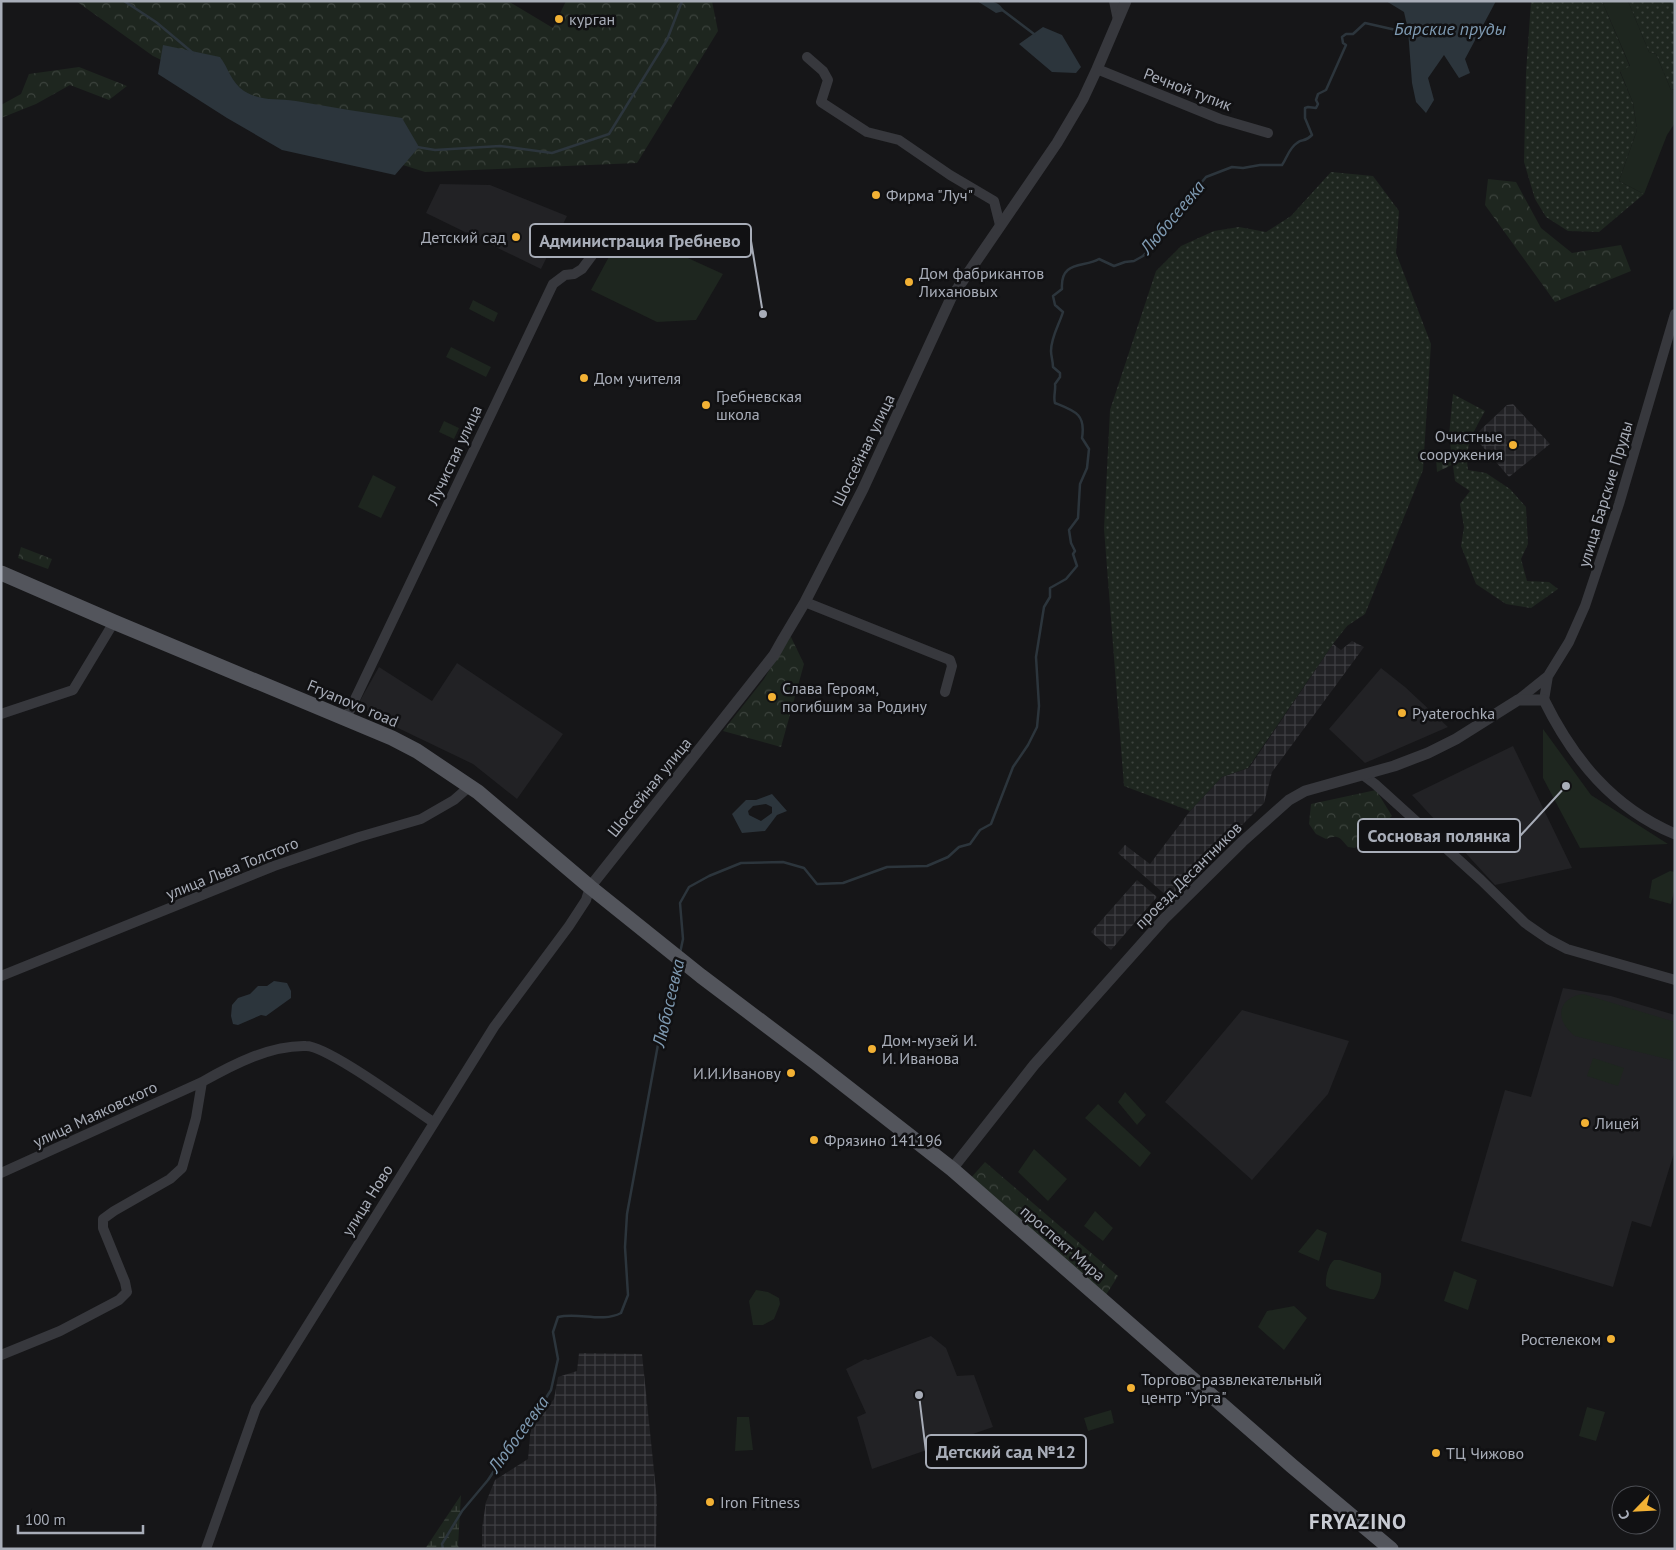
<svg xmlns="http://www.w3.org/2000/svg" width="1676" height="1550" viewBox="0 0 1676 1550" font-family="'PT Sans',sans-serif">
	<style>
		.built { fill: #222225 }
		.industrial { fill: url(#industrial-grid) }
		.grass { fill: url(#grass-dots) }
		.forest { fill: url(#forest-crowns) }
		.wetland { fill: url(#wetland-marsh) }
		.cemetery { fill: url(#cemetery-stones) }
		.park { fill: #1e261f }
		.water { fill: #2c353c; fill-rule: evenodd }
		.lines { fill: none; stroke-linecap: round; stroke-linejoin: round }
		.stream { stroke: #2c353c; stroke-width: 2.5 }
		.minor { stroke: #37383d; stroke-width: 10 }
		.tertiary { stroke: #37383d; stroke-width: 11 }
		.primary { stroke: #53555c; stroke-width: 15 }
		.poi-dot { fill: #f2b134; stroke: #111113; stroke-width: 2 }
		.labels { text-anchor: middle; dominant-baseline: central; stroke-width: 5; stroke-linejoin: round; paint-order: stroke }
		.poi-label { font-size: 16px; fill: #a8adb8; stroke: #111113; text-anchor: start }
		.street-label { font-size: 16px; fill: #a8adb8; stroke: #111113 }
		.water-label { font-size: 18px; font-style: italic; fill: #7f9bb3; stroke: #111113 }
		.district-label { font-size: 21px; font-weight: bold; letter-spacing: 1px; fill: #c9ccd4; stroke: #111113 }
		.leader { fill: none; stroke: #a8adb8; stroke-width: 2 }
		.callout-dot { fill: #a8adb8; stroke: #111113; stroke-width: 2 }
		.callout { fill: #111113; stroke: #a8adb8; stroke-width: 2 }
		.callout-label { font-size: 18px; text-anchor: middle; font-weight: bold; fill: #a8adb8 }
	</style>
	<defs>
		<pattern id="industrial-grid" width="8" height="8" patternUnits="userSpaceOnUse" patternTransform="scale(1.25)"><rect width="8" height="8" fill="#222225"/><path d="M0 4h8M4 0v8" fill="none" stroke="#3f3f43"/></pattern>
		<pattern id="grass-dots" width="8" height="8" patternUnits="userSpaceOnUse" patternTransform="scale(1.25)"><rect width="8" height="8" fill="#1e261f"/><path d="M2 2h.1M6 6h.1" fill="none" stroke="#3c433d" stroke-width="1.8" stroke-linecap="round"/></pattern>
		<pattern id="forest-crowns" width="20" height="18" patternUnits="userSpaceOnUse" patternTransform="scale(1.25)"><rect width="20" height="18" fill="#1e261f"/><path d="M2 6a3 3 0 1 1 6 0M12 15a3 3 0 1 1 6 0" fill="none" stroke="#3c433d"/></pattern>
		<pattern id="wetland-marsh" width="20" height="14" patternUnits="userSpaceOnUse" patternTransform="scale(1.25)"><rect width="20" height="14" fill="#1e261f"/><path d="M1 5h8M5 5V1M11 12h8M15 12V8" fill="none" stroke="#3c433d"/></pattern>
		<pattern id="cemetery-stones" width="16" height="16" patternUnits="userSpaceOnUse" patternTransform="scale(1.25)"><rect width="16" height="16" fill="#1e261f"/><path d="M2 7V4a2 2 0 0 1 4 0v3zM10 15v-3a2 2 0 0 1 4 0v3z" fill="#3c433d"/></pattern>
	</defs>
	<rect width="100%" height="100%" fill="#161618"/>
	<path class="built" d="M 440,184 L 490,185 L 567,216 L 541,269 L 426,213 Z
		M 457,663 L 563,734 L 517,799 L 473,764 L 398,728 L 357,706 L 379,667 L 432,701 Z
		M 1381,668 L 1405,687 L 1448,727 L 1365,763 L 1329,729 Z
		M 1513,746 L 1572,868 L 1495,885 L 1412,795 Z
		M 1563,988 L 1611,996 L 1675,1015 L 1675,1150 L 1651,1227 L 1632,1221 L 1613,1287 L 1461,1241 L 1505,1090 L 1531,1097 Z
		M 1242,1010 L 1349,1041 L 1328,1094 L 1252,1180 L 1165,1102 Z
		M 931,1336 L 946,1348 L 957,1376 L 974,1375 L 993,1427 L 872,1469 L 857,1417 L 866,1413 L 846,1369 L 865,1359 L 868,1360 Z"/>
	<path class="industrial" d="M 1513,404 L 1550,444 L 1509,477 L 1476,439 L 1475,435 L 1507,405 Z
		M 1352,641 L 1364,647 L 1272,772 L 1264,803 L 1169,898 L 1118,853 L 1125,845 L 1150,864 L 1190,811 L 1222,777 L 1249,768 L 1333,644 L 1341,650 Z
		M 1137,880 L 1157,897 L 1111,950 L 1091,932 Z
		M 579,1353 L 642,1354 L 657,1500 L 656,1549 L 482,1549 L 482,1528 L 486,1502 L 495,1480 L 528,1459 L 531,1425 L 554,1399 L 558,1377 L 577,1371 Z"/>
	<path class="grass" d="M 1531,1 L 1602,1 L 1630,67 L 1620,72 L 1633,103 L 1637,130 L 1619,181 L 1644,194 L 1599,232 L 1568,231 L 1546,217 L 1535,199 L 1524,162 L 1526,73 Z
		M 1628,1 L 1675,1 L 1675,89 L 1671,90 L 1656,54 L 1649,52 Z
		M 1331,172 L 1373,176 L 1399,211 L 1396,253 L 1431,344 L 1423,470 L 1365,614 L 1347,626 L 1333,644 L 1248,768 L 1222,777 L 1190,811 L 1124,786 L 1104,529 L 1110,410 L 1156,271 L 1181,246 L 1214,231 L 1239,227 L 1266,232 L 1291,216 Z
		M 1453,394 L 1485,411 C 1474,431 1464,446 1468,470 L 1486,473 L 1510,489 L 1526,507 L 1528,544 L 1521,559 L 1527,581 L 1549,582 L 1558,589 L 1531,608 L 1506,604 L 1476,584 L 1461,546 L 1464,527 L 1460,504 L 1470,491 L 1455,481 L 1449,435 Z"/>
	<path class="forest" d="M 76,1 L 508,1 L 553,28 L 566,1 L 712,1 L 718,31 L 637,163 L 425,172 L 343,146 L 153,56 Z
		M 79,67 L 127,86 L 109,100 L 70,85 L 36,104 L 1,118 L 1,105 L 21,94 L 29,74 Z
		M 1488,179 L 1516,182 L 1541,228 L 1572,253 L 1621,245 L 1631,271 L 1555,302 L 1485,205 Z
		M 21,547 L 52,559 L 48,569 L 18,558 Z
		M 790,635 L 804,664 L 781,747 L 723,731 L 764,679 Z
		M 1376,790 L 1392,816 L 1355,848 L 1348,847 C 1340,838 1339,834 1326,839 L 1316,834 L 1309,824 L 1311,804 Z
		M 985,1162 L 1118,1276 L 1104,1298 L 969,1180 Z"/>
	<path class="wetland" d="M 461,1495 L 458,1546 L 460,1549 L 425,1549 Z"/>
	<path class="cemetery" d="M 1458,449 L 1458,462 L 1437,472 L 1436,458 Z"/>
	<path class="park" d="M 1602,1 L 1628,1 L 1649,52 L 1656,54 L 1671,90 L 1675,90 L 1675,123 L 1667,135 L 1644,194 L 1619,181 L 1637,130 L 1633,103 L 1620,71 L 1630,66 Z
		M 624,229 L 723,274 L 696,320 L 657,322 L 591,290 Z
		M 473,300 L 498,313 L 494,322 L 469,309 Z
		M 451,347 L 491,367 L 486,377 L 446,357 Z
		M 444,421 L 459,428 L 454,439 L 439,432 Z
		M 373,475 L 396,487 L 381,518 L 358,507 Z
		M 1543,729 L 1591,795 L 1668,844 L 1580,848 L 1543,778 Z
		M 1670,871 L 1675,872 L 1675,888 L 1671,904 L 1649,898 L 1652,880 Z
		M 1583,994 L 1675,1022 L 1675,1061 L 1575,1036 C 1555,1021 1556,998 1583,994 Z
		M 1593,1058 L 1624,1068 L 1618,1086 L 1587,1076 Z
		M 1125,1092 L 1146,1115 L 1137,1125 L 1118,1102 Z
		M 1098,1104 L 1151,1153 L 1140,1167 L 1085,1118 Z
		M 1034,1149 L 1067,1179 L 1048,1201 L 1018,1172 Z
		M 1095,1211 L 1113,1228 L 1103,1241 L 1084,1226 Z
		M 1317,1229 L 1327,1233 L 1319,1261 L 1298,1252 Z
		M 1334,1260 L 1340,1260 L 1381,1273 C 1382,1281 1380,1292 1374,1299 L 1370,1299 L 1330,1289 L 1326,1286 C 1325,1278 1328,1265 1334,1260 Z
		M 1454,1271 L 1477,1280 L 1468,1310 L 1444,1301 Z
		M 756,1290 L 768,1292 L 779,1298 L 780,1304 L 774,1319 L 763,1325 L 753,1325 L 749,1301 Z
		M 1294,1306 L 1307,1318 L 1284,1350 L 1258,1327 L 1267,1311 Z
		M 1587,1407 L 1605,1412 L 1596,1441 L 1579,1436 Z
		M 1111,1410 L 1114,1423 L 1088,1431 L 1084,1418 Z
		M 737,1417 L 749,1417 L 753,1450 L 735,1451 Z"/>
	<path class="water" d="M 977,1 C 989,1 999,0 1004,11 L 996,13 Z
		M 1386,1 L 1496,1 L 1465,59 L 1470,73 L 1459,78 L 1444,55 L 1428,78 L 1434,100 L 1426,113 L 1416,102 L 1412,83 L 1408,30 L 1404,12 Z
		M 1043,27 L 1062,35 L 1081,67 L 1076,73 L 1052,72 L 1019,44 Z
		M 163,45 L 220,57 C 229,69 231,82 244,91 C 263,102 275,98 296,101 C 331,107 367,113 402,118 L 419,147 L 395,175 L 282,150 L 227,118 L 158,74 Z
		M 772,794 L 787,811 L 777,815 L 765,831 L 742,833 L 732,814 L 746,800 L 756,800 ZM 766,804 L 772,807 L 772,813 L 761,821 L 749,815 L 748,811 L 753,806 Z
		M 274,981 L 287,983 L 291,991 L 291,998 L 266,1016 L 261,1015 L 238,1025 L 233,1024 L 231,1016 L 232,1005 L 238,998 L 250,994 L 258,986 L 267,986 Z"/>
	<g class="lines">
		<path class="stream" d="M 124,1 L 156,22 L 193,53
			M 1001,9 L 1034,34
			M 417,147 L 435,150 L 500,146 L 552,153 L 609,134 L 667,40 L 682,1
			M 680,953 L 683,939 L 680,903 L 689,887 L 709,876 L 741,863 L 783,862 L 804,868 L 817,884 L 843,883 L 887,867 L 927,866 L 948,857 L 959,847 L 970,844 L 980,830 L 991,824 L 1013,767 L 1028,745 L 1037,727 L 1039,706 L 1036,657 L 1044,607 L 1050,597 L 1050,588 L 1066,579 L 1077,566 L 1073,554 L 1075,551 L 1071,543 L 1069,530 L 1078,518 L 1080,484 L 1087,468 L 1089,449 L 1082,438 C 1086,414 1075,411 1055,403 C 1053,397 1056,390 1055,384 L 1060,377 L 1060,373 L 1053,367 C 1053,361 1051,356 1051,351 C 1051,337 1059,325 1063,312 L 1055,305 L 1053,296 L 1062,289 C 1060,260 1084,268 1099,259 L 1114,266 L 1125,262 L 1134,261 L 1143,256 L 1153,246 L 1161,232 L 1180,208 L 1206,177 L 1232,167 L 1243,168 L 1260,165 L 1282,165 C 1287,158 1289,148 1297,143 C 1303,138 1304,143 1312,135 L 1305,118 L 1305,108 L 1308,107 L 1316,108 L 1318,104 L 1316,100 L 1318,94 L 1326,90 L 1346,45 L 1343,43 L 1342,37 L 1346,34 L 1353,34 L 1365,23 L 1396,30 L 1410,29
			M 443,1549 L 442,1544 L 462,1511 L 488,1480 L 502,1459 L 515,1435 L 540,1407 L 551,1390 L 558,1359 L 553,1332 L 558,1317 C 579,1312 602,1323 621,1313 L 628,1295 L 625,1247 L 627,1214 L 659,1039 L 672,998 L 678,964"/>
		<path class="minor" d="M 1114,1 L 1118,20
			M 807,57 L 823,71 L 828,80 L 821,102 L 867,132 L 899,140 L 950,175 L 994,201 L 1000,225
			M 1097,69 L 1220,119 L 1268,133
			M 805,602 L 950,660 L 952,666 L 945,692
			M 1518,700 L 1548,676 L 1569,642 L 1585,606 L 1619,504 L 1675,314
			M 1544,700 L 1548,676
			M 1,714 L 73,690 L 114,622
			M 346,718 L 553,284 L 565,275 L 574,274 L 582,269 L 608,234 L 616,228
			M 1363,775 L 1375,784 L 1481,880 L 1525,923 L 1548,939 L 1567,949 L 1675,980
			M 1,976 L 274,866 L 359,837 L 421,819 L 454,800 L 470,786
			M 1,1173 L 202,1082 C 232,1065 270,1045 306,1046 C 328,1046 410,1107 433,1122
			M 1,1355 L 60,1331 L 119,1300 L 127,1292 L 125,1282 L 103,1228 L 103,1219 L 114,1211 L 170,1179 L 182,1168 L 196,1118 L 202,1082
			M 206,1549 L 256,1408 L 494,1027 L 569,926 L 586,900 L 590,887"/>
		<path class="tertiary" d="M 590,887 L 744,693 L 774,655 L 783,639 L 805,602 L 863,489 L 951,298 L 1057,143 L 1083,99 L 1097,69 L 1126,1
			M 952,1169 L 1034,1065 L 1164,919 L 1242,842 L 1289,800 L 1305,791 L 1394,766 L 1428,753 L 1456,739 L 1518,700 L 1544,700 C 1573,759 1613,808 1675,834"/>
		<path class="primary" d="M 1,573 L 114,622 L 392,738 L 417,751 L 478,792 L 590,887 L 701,976 L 815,1062 L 952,1169 L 1292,1466 L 1391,1549"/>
	</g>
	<g class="poi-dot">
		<circle cx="559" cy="19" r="5"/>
		<circle cx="876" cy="195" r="5"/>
		<circle cx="516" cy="237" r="5"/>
		<circle cx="909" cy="282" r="5"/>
		<circle cx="584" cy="378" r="5"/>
		<circle cx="706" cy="405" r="5"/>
		<circle cx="1513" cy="445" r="5"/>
		<circle cx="772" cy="697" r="5"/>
		<circle cx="1402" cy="713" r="5"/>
		<circle cx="872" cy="1049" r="5"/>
		<circle cx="791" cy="1073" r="5"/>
		<circle cx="1585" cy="1123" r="5"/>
		<circle cx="814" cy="1140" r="5"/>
		<circle cx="1611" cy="1339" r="5"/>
		<circle cx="1131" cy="1388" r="5"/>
		<circle cx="1436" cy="1453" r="5"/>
		<circle cx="710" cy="1502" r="5"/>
	</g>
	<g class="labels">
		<g class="poi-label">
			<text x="569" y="19">курган</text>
			<text x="886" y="195">Фирма "Луч"</text>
			<text x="506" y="237" text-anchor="end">Детский сад</text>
			<text x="919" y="273">Дом фабрикантов<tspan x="919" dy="18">Лихановых</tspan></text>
			<text x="594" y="378">Дом учителя</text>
			<text x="716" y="396">Гребневская<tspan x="716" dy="18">школа</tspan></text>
			<text x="1503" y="436" text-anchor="end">Очистные<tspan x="1503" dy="18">сооружения</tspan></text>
			<text x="782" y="688">Слава Героям,<tspan x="782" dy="18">погибшим за Родину</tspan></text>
			<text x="1412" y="713">Pyaterochka</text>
			<text x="882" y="1040">Дом-музей И.<tspan x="882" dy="18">И. Иванова</tspan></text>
			<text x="781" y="1073" text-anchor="end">И.И.Иванову</text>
			<text x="1595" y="1123">Лицей</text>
			<text x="824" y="1140">Фрязино 141196</text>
			<text x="1601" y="1339" text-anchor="end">Ростелеком</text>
			<text x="1141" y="1379">Торгово-развлекательный<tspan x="1141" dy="18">центр "Урга"</tspan></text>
			<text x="1446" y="1453">ТЦ Чижово</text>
			<text x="720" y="1502">Iron Fitness</text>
		</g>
		<g class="street-label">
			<text transform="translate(1188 89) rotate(21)">Речной тупик</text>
			<text transform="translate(863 450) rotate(-64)">Шоссейная улица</text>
			<text transform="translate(454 455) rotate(-65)">Лучистая улица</text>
			<text transform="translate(1605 494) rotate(-73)">улица Барские Пруды</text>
			<text transform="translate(353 703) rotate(23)">Fryanovo road</text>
			<text transform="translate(649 787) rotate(-51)">Шоссейная улица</text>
			<text transform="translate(232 868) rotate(-22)">улица Льва Толстого</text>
			<text transform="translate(1188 875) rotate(-45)">проезд Десантников</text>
			<text transform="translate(95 1114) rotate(-25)">улица Маяковского</text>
			<text transform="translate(367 1200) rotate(-58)">улица Ново</text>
			<text transform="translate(1063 1243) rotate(41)">проспект Мира</text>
		</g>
		<g class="water-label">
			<text x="1450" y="28">Барские пруды</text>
			<text transform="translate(1172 217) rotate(-50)">Любосеевка</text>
			<text transform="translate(668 1003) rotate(-77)">Любосеевка</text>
			<text transform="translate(518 1434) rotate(-54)">Любосеевка</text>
		</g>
		<g class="district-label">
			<text x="1358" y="1521">FRYAZINO</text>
		</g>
	</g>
	<path class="leader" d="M763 314L751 241M1566 786L1520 836M919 1395L926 1452"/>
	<g class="callout-dot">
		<circle cx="763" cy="314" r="5"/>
		<circle cx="1566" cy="786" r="5"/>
		<circle cx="919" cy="1395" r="5"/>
	</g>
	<g class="callout">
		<rect x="530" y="224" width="221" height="33" rx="5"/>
		<rect x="1358" y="819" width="162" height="33" rx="5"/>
		<rect x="926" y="1435" width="160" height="33" rx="5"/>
	</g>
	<g class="callout-label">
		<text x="640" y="247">Администрация Гребнево</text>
		<text x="1439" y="842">Сосновая полянка</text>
		<text x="1006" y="1458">Детский сад №12</text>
	</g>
	<rect width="1676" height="1550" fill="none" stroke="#a8adb8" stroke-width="5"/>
	<g transform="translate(1636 1510) rotate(246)"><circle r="24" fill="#111113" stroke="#4d4f55"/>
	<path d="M0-4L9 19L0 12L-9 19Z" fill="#f2b134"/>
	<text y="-8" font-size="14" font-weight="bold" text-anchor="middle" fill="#a8adb8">С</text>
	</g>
	<path d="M18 1525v8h125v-8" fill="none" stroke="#a8adb8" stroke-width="2.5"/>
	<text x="25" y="1525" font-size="15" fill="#a8adb8" stroke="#111113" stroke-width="4" paint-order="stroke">100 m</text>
</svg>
